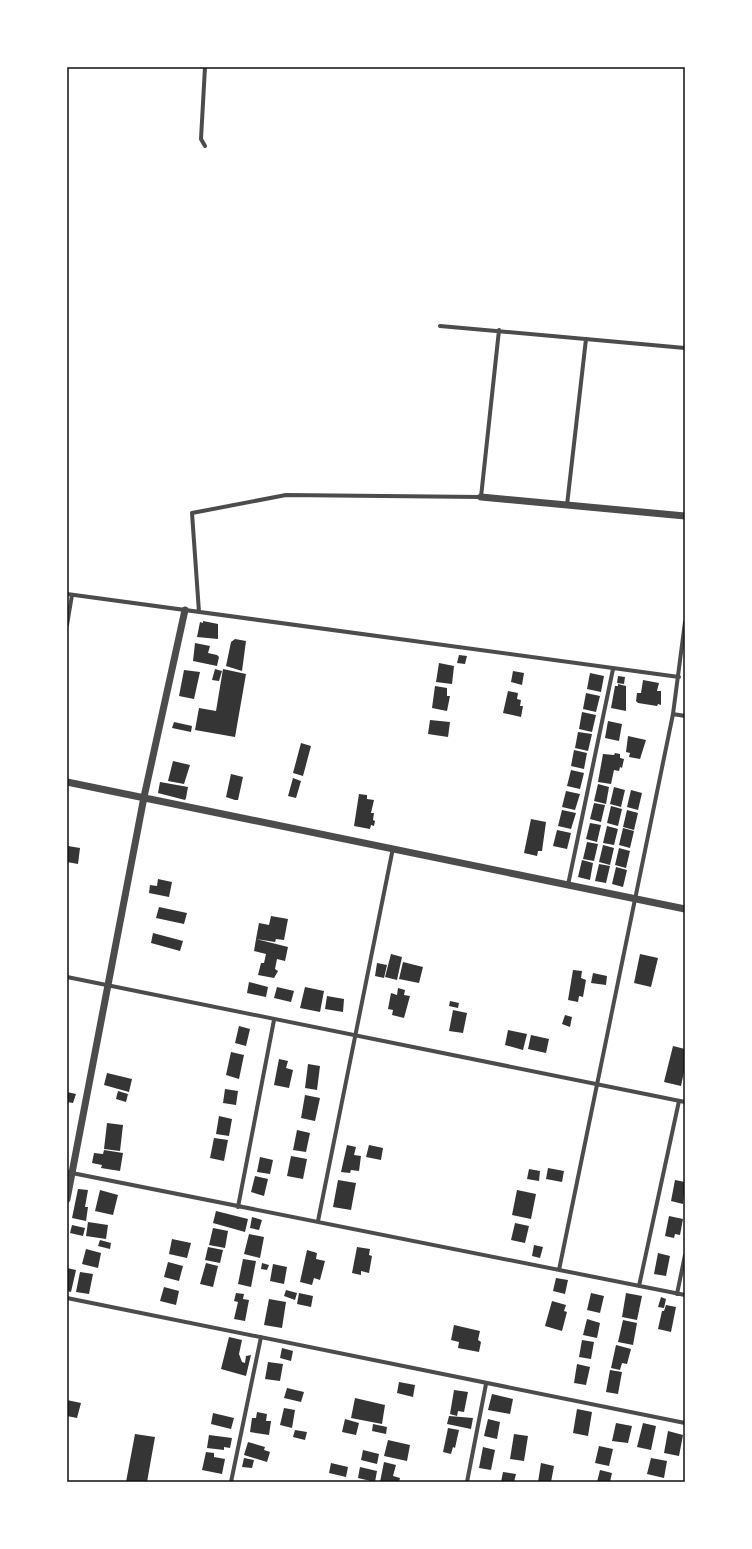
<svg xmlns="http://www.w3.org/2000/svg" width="752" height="1549" viewBox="0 0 752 1549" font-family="'Sofia Sans Condensed',sans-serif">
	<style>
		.building { fill: #353535 }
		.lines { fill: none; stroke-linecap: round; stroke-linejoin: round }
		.minor { stroke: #4c4c4c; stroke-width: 4 }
		.tertiary { stroke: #4c4c4c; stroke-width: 7 }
		.neatline { fill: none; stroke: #111; stroke-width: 1.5 }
	</style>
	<rect width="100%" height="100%" fill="#fff"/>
	<path class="building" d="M 203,621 L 218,624 L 218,639 L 197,637 L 200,622 L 203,623 Z
		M 235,639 L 246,641 L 242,671 L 226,666 L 231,642 Z
		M 195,643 L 210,646 L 208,653 L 217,655 L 219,657 L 217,666 L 193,661 Z
		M 459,655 L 467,656 L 465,664 L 457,663 Z
		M 439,663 L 454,666 L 452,684 L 436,682 Z
		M 215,669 L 222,671 L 219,681 L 212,680 Z
		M 223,669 L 246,674 L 235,737 L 195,730 L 199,708 L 216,711 Z
		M 184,670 L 200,672 L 194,699 L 179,696 Z
		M 513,671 L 524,673 L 522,685 L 511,682 Z
		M 590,673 L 604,676 L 601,692 L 587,689 Z
		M 618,676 L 625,677 L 624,684 L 617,683 Z
		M 643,680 L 659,683 L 657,691 L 661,691 L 661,705 L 658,704 L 657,706 L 638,703 L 636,701 L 637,693 L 641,693 Z
		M 618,684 L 626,686 L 626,711 L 611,708 L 615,686 L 618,686 Z
		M 435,686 L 447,688 L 447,696 L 450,696 L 447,711 L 432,708 Z
		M 508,691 L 518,693 L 517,699 L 521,700 L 520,706 L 523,706 L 521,717 L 503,713 Z
		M 586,693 L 600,696 L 596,712 L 583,709 Z
		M 582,712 L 596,715 L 592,732 L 579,729 Z
		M 430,720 L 450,722 L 448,737 L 428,734 Z
		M 608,721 L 622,724 L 619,741 L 605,738 Z
		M 174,722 L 192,726 L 191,732 L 172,728 Z
		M 578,732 L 592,734 L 588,751 L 575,748 Z
		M 628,736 L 646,740 L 640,759 L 629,757 L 630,753 L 626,752 Z
		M 301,743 L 311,746 L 303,776 L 293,773 Z
		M 574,750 L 587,753 L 584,769 L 571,766 Z
		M 615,753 L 620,754 L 620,758 L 624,759 L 622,768 L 620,767 L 619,771 L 614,770 L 611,784 L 598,782 L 603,754 L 614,755 Z
		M 173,761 L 190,765 L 184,784 L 168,781 Z
		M 571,770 L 584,773 L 580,789 L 567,786 Z
		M 231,774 L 243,777 L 238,800 L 235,800 L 226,797 Z
		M 293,778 L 301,781 L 296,798 L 288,796 Z
		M 160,782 L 188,787 L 186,798 L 185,800 L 158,793 Z
		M 598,784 L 609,787 L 606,804 L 594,801 Z
		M 614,787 L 625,790 L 621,807 L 610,804 Z
		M 631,790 L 642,793 L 638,810 L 627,807 Z
		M 566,791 L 580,794 L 575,810 L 562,807 Z
		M 359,794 L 367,795 L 367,799 L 374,800 L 371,813 L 374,813 L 373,820 L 375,821 L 374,826 L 371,825 L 370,829 L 354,826 Z
		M 594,803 L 605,805 L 601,822 L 590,819 Z
		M 611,806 L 622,809 L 618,826 L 607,823 Z
		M 562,810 L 576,813 L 571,829 L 558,826 Z
		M 627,810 L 638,813 L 634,830 L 623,827 Z
		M 531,819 L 546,822 L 542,851 L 538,851 L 537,856 L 524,853 Z
		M 590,823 L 601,825 L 597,842 L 586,839 Z
		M 607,826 L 618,829 L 614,845 L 603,843 Z
		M 623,828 L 634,831 L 630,848 L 619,845 Z
		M 557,830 L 571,833 L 567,849 L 553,846 Z
		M 587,842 L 598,844 L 594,861 L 583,859 Z
		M 603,845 L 614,848 L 610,865 L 599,862 Z
		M 68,846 L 80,848 L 78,864 L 67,862 Z
		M 619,848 L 630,851 L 626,868 L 615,865 Z
		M 582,860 L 593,863 L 590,880 L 578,877 Z
		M 599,864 L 610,866 L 606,883 L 595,881 Z
		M 616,867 L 627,870 L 623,887 L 612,884 Z
		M 158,879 L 172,882 L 169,897 L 149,893 L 150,885 L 157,886 Z
		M 159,907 L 187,913 L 184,924 L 156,918 Z
		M 271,916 L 288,919 L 284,940 L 276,939 L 275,942 L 256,939 L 259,923 L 269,925 Z
		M 153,933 L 183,941 L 180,951 L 151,943 Z
		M 256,939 L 288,947 L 285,961 L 277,959 L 275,969 L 278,971 L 274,978 L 258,975 L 261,963 L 264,963 L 266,954 L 254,951 Z
		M 391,954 L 402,957 L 397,980 L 385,977 Z
		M 640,954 L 658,958 L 651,987 L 634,983 Z
		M 403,962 L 423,967 L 419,983 L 399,979 Z
		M 377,963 L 387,965 L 384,978 L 375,976 Z
		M 573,970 L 582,971 L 581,978 L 586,980 L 583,997 L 579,996 L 578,1002 L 568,1000 Z
		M 593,973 L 607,976 L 606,985 L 591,983 Z
		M 249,982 L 268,987 L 266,997 L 247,993 Z
		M 277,987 L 294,991 L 291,1002 L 274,998 Z
		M 305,987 L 324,991 L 320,1012 L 300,1008 Z
		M 398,988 L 405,990 L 404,995 L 410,996 L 404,1018 L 392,1015 L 393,1010 L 388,1009 L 391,993 L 397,995 Z
		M 327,996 L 344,999 L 343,1012 L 325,1009 Z
		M 450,1001 L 459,1003 L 458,1008 L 449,1006 Z
		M 453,1010 L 467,1013 L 463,1033 L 449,1031 Z
		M 565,1015 L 572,1017 L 570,1027 L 562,1024 Z
		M 239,1026 L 250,1029 L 246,1046 L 235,1043 Z
		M 508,1030 L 527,1034 L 523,1050 L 505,1045 Z
		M 531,1035 L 549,1039 L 546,1053 L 528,1049 Z
		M 673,1046 L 685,1049 L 685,1067 L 681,1086 L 664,1082 Z
		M 231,1052 L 244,1055 L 239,1079 L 226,1075 Z
		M 279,1059 L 288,1061 L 286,1068 L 293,1070 L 289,1088 L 274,1085 Z
		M 308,1064 L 320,1066 L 317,1090 L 305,1088 Z
		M 107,1073 L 132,1079 L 129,1092 L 104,1085 Z
		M 225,1089 L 238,1091 L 236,1105 L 223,1103 Z
		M 118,1091 L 128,1094 L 126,1102 L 116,1099 Z
		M 67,1092 L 76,1094 L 73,1103 L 67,1102 Z
		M 305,1095 L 320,1098 L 315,1121 L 301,1118 Z
		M 219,1116 L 232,1119 L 229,1136 L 216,1134 Z
		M 107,1123 L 123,1125 L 120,1151 L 104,1149 Z
		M 297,1130 L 310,1133 L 306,1152 L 293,1150 Z
		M 214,1138 L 228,1140 L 224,1161 L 210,1158 Z
		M 347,1145 L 356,1147 L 354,1155 L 361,1156 L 359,1171 L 351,1170 L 350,1173 L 341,1172 Z
		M 369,1145 L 383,1148 L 381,1160 L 366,1157 Z
		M 104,1150 L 123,1153 L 120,1171 L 101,1168 L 102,1165 L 92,1163 L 94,1153 L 103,1154 Z
		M 291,1156 L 307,1159 L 303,1179 L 287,1176 Z
		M 260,1157 L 273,1160 L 270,1174 L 257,1172 Z
		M 548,1168 L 564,1171 L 562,1182 L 546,1179 Z
		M 529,1169 L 540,1171 L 539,1181 L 527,1179 Z
		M 255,1176 L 268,1179 L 264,1196 L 251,1192 Z
		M 338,1180 L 356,1183 L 351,1210 L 333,1207 Z
		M 675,1180 L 685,1182 L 683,1204 L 671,1201 Z
		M 78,1189 L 88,1190 L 85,1207 L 88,1207 L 86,1221 L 72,1218 Z
		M 100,1190 L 118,1195 L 113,1215 L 95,1211 Z
		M 517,1190 L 536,1194 L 531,1219 L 512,1215 Z
		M 216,1211 L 248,1219 L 245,1232 L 213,1223 Z
		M 669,1216 L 683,1219 L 680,1235 L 675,1234 L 674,1238 L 665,1236 Z
		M 252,1217 L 262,1220 L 259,1230 L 250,1228 Z
		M 88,1222 L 108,1225 L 106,1239 L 86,1236 Z
		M 515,1223 L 529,1226 L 525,1243 L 511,1240 Z
		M 72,1225 L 85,1228 L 83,1236 L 70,1233 Z
		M 213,1228 L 228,1231 L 225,1248 L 209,1245 Z
		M 249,1234 L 264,1237 L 260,1258 L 244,1254 Z
		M 172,1239 L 191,1243 L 187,1258 L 169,1254 Z
		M 100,1240 L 111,1243 L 110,1249 L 98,1246 Z
		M 534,1245 L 543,1247 L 540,1258 L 532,1256 Z
		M 208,1247 L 223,1250 L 220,1263 L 205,1260 Z
		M 357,1247 L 370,1249 L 369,1255 L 372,1256 L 369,1273 L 361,1271 L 361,1275 L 352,1273 Z
		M 86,1249 L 101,1253 L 98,1268 L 82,1264 Z
		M 307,1250 L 317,1253 L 316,1259 L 325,1261 L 320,1280 L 314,1278 L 312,1285 L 300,1282 Z
		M 658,1253 L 670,1256 L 666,1276 L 654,1274 Z
		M 243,1259 L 256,1261 L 251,1287 L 238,1284 Z
		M 168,1262 L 183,1266 L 179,1281 L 164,1277 Z
		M 206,1263 L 218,1266 L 213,1287 L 200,1284 Z
		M 262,1263 L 269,1265 L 267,1270 L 261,1269 Z
		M 273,1264 L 287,1267 L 284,1284 L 270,1281 Z
		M 67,1268 L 76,1270 L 71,1292 L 67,1291 Z
		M 80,1272 L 93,1274 L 89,1294 L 76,1292 Z
		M 556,1278 L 568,1280 L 565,1294 L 553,1291 Z
		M 164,1287 L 179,1291 L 176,1305 L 160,1301 Z
		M 286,1290 L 297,1293 L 295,1300 L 284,1296 Z
		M 236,1293 L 244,1294 L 243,1299 L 249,1300 L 245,1321 L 234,1319 L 238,1302 L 234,1301 Z
		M 299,1293 L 313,1296 L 311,1307 L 297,1304 Z
		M 591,1293 L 604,1296 L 600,1313 L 587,1310 Z
		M 626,1293 L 642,1296 L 637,1320 L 622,1317 Z
		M 661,1297 L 666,1299 L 664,1308 L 658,1307 Z
		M 269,1299 L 286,1302 L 282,1328 L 264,1325 Z
		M 552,1301 L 566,1305 L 564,1311 L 567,1312 L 562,1331 L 545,1326 Z
		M 666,1305 L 676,1307 L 671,1332 L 658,1329 L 662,1311 L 664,1311 Z
		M 587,1319 L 600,1323 L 597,1338 L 583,1335 Z
		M 623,1320 L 637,1323 L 633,1345 L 618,1342 Z
		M 454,1325 L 480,1331 L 478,1340 L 481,1342 L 479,1352 L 458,1348 L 459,1342 L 451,1340 Z
		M 229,1337 L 242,1340 L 239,1354 L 242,1362 L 245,1363 L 246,1356 L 251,1355 L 246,1376 L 221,1369 Z
		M 582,1340 L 594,1342 L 591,1359 L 579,1357 Z
		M 616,1345 L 631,1349 L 627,1364 L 622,1363 L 620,1370 L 611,1368 Z
		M 282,1348 L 293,1351 L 291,1361 L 280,1358 Z
		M 268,1362 L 283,1364 L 280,1381 L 265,1379 Z
		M 577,1364 L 590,1367 L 586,1385 L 574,1383 Z
		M 610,1370 L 622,1372 L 618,1394 L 606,1392 Z
		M 399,1382 L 415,1385 L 413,1397 L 397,1393 Z
		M 287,1388 L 304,1392 L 301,1402 L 284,1398 Z
		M 454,1390 L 468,1392 L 464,1412 L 458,1411 L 457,1416 L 450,1414 Z
		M 492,1394 L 513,1399 L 510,1414 L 488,1410 Z
		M 355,1398 L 385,1405 L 382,1424 L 351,1418 Z
		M 67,1400 L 81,1403 L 77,1418 L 67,1416 Z
		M 284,1408 L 295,1410 L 292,1428 L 280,1425 Z
		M 577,1409 L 592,1412 L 588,1436 L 573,1433 Z
		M 257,1412 L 267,1414 L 266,1421 L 271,1421 L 269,1435 L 250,1432 L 252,1418 L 256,1418 Z
		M 213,1413 L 234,1418 L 231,1429 L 211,1424 Z
		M 449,1416 L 473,1418 L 471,1429 L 447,1424 Z
		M 345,1419 L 359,1423 L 356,1435 L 342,1432 Z
		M 488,1419 L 500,1422 L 497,1439 L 484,1436 Z
		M 616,1423 L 632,1426 L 628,1443 L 612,1441 Z
		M 643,1423 L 656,1426 L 651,1450 L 637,1447 Z
		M 373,1424 L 387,1427 L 386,1434 L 372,1431 Z
		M 448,1428 L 459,1430 L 455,1448 L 453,1447 L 451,1454 L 443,1452 Z
		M 295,1430 L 307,1432 L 305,1440 L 293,1437 Z
		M 668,1431 L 683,1435 L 679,1456 L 664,1453 Z
		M 135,1434 L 155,1437 L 147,1482 L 126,1482 Z
		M 514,1434 L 528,1436 L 524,1461 L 510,1459 Z
		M 209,1435 L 232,1438 L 230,1448 L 224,1447 L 224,1450 L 207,1448 Z
		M 388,1440 L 410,1445 L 407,1461 L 384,1456 Z
		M 248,1442 L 265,1447 L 264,1450 L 270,1452 L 267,1462 L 244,1455 Z
		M 599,1446 L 613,1449 L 609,1466 L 595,1463 Z
		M 483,1447 L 495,1450 L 491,1470 L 479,1468 Z
		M 363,1450 L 379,1454 L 377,1464 L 361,1460 Z
		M 206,1452 L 214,1453 L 214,1457 L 225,1459 L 222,1474 L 202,1470 Z
		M 244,1458 L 254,1460 L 252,1468 L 242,1467 Z
		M 651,1458 L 667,1461 L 664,1478 L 647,1474 Z
		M 384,1462 L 396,1465 L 393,1476 L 400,1478 L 399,1482 L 380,1482 Z
		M 331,1463 L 348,1467 L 346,1477 L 329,1473 Z
		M 541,1463 L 554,1466 L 551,1482 L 538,1482 Z
		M 360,1467 L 377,1471 L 375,1482 L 358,1478 Z
		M 600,1470 L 612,1473 L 610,1482 L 597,1482 Z
		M 503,1472 L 516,1474 L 514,1482 L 501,1482 Z"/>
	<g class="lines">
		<path class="minor" d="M 205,67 L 201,139 L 205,146
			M 440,326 L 685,348
			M 567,505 L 586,339
			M 67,594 L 679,677
			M 199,612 L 192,513 L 286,495 L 481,497 L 499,330
			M 67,625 L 72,595
			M 673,714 L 685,716
			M 568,885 L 613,669
			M 67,977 L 685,1102
			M 67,1172 L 685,1295
			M 238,1207 L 274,1020
			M 318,1221 L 393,848
			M 559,1270 L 673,714 L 685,622
			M 639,1286 L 679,1101
			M 677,1294 L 685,1255
			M 67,1298 L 685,1423
			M 231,1482 L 261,1337
			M 467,1482 L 486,1384"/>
		<path class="tertiary" d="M 481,497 L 685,516
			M 67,782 L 685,909
			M 67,1199 L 144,797 L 185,610"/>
	</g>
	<rect width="752" height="1549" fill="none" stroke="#ffffff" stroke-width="136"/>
	<rect x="68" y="68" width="616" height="1413" class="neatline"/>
</svg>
